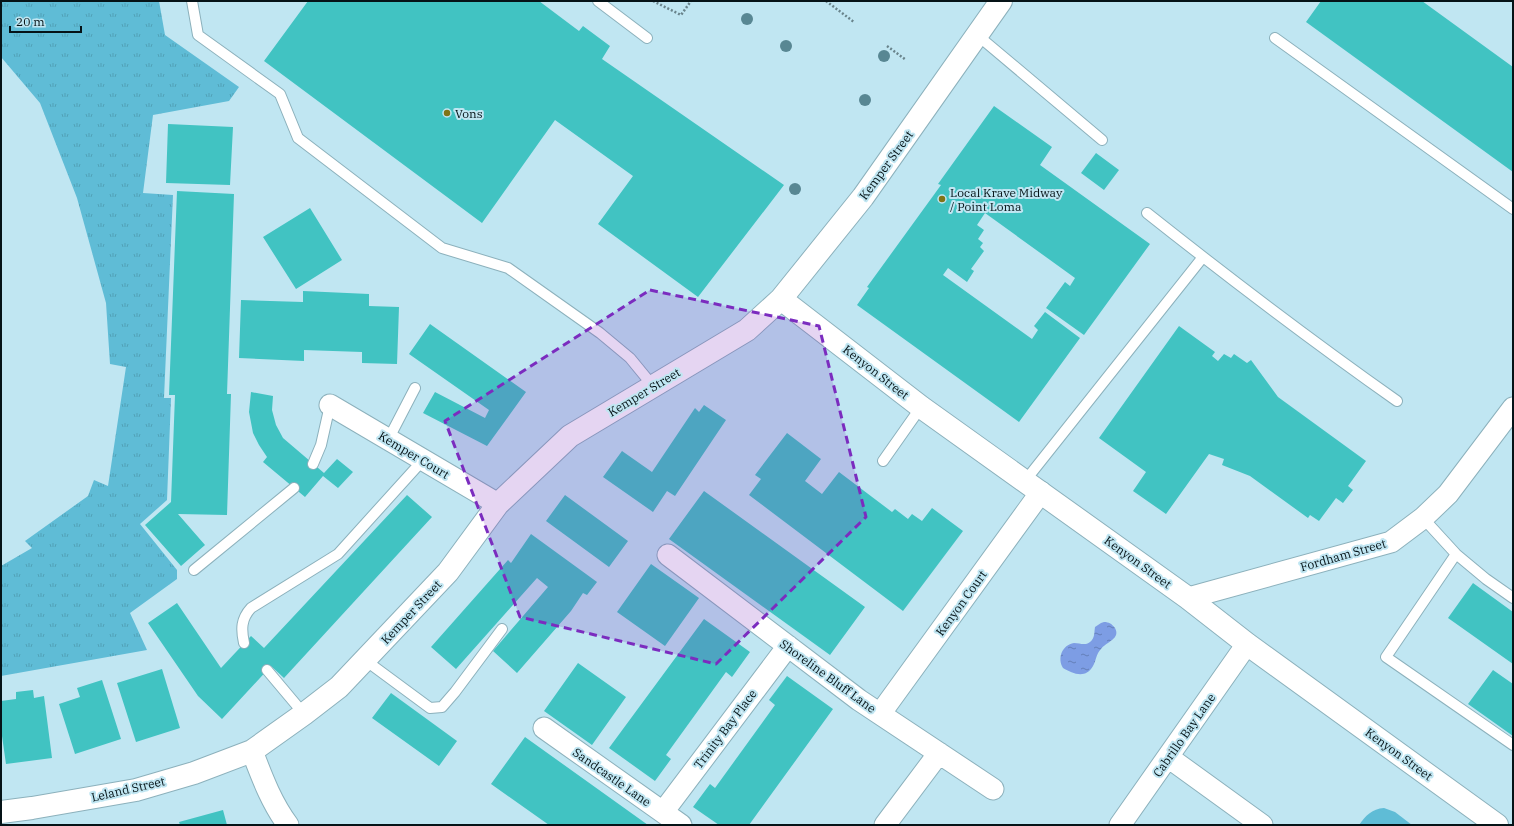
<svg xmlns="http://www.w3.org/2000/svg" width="1514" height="826" viewBox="0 0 1514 826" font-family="'IBM Plex Serif',serif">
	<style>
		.grass { fill: url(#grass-tufts) }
		.pitch { fill: #5fbcd6 }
		.water { fill: url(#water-ripples) }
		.building { fill: #41c3c2 }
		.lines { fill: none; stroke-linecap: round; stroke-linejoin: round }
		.service-casing { stroke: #8cb1bc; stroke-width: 12 }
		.minor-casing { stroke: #8cb1bc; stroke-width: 23 }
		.tertiary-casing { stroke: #8cb1bc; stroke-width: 24 }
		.path { stroke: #69848c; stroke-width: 2.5; stroke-dasharray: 2 2; stroke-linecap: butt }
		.service { stroke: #fff; stroke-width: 10 }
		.minor { stroke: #fff; stroke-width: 21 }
		.tertiary { stroke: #fff; stroke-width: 22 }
		.tree { fill: #588793 }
		.marked { fill: #7b2cbf; fill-opacity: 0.2; stroke: #7b2cbf; stroke-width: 3; stroke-dasharray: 8 5; stroke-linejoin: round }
		.poi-dot { fill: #807416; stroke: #c0e6f2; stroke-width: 1.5 }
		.labels { text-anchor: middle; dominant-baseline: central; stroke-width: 4; stroke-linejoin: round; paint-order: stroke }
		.poi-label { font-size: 12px; fill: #051317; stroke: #c0e6f2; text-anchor: start }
		.street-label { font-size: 12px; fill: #051317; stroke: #c0e6f2 }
	</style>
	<defs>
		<pattern id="grass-tufts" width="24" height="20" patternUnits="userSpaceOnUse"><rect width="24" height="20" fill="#5fbcd6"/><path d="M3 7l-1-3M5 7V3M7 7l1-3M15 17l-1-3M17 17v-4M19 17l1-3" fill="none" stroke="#51a1b7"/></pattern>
		<pattern id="water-ripples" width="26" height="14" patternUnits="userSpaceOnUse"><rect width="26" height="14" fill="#7d9de4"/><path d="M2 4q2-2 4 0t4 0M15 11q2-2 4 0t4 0" fill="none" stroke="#647fb8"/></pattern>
	</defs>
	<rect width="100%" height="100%" fill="#c0e6f2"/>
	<path class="grass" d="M 1,1 L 159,1 L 165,35 L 239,87 L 229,101 L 153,115 L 143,193 L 173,195 L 164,398 L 171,398 L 167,500 L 140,524 L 177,570 L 177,579 L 130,613 L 147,650 L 1,676 L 1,566 L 32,548 L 25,541 L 88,496 L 94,480 L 108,486 L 126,367 L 110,364 L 106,303 L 77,198 L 40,103 L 1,57 Z"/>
	<path class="pitch" d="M 1384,808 L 1395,812 L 1412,825 L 1359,825 C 1366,815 1372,809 1384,808 Z"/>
	<path class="water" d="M 1104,622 C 1109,622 1112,624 1115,628 C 1121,639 1106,642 1101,649 C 1096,654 1096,661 1093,666 C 1086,679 1073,674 1063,668 C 1057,658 1062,645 1074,643 C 1080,643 1085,646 1090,642 C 1095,638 1094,633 1095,627 L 1101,623 Z"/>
	<path class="building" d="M 308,1 L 539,1 L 579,31 L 583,26 L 610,46 L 602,59 L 784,185 L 698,297 L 598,224 L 633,176 L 555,120 L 482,223 L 264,61 Z
		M 1321,1 L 1422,1 L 1513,67 L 1513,172 L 1306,22 Z
		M 994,106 L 1052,147 L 1040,165 L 1150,244 L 1084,335 L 1046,308 L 1065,282 L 1070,286 L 1075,278 L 985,213 L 977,225 L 984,230 L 978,239 L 983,243 L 980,247 L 984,251 L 971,269 L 974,271 L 967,282 L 948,268 L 943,275 L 1032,339 L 1038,330 L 1034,326 L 1045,312 L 1080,338 L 1019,422 L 857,305 L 869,288 L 867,287 L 941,185 L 938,184 Z
		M 168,124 L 233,127 L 230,185 L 166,183 Z
		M 1096,153 L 1119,170 L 1104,190 L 1081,173 Z
		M 177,191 L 234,194 L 227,394 L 231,394 L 227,515 L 178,514 L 205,545 L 181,566 L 145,525 L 171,502 L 175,395 L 169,395 Z
		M 310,208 L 342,260 L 296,289 L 263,237 Z
		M 303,291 L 369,294 L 369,306 L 399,307 L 397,364 L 362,363 L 362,352 L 304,350 L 304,361 L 239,358 L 241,300 L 303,302 Z
		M 430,324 L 526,392 L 487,446 L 423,413 L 435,392 L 485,418 L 489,410 L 409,354 Z
		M 1179,326 L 1215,352 L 1212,356 L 1218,361 L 1224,354 L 1231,358 L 1234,354 L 1247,363 L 1251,360 L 1278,397 L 1366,461 L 1348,486 L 1353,490 L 1343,503 L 1336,498 L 1319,521 L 1310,515 L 1308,518 L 1250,476 L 1222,465 L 1224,459 L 1209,454 L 1166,514 L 1133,491 L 1146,472 L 1099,438 Z
		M 251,392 L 273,396 L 272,410 L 276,425 L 283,438 L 324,473 L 337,459 L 353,472 L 338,488 L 323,476 L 305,497 L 263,462 L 267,457 L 259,445 L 253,433 L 249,412 Z
		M 704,405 L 726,420 L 675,496 L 667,491 L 653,512 L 603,477 L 622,451 L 652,472 L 695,408 L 699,412 Z
		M 787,433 L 821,459 L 805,481 L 822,494 L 839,472 L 892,512 L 895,509 L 908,519 L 912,514 L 922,521 L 932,508 L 963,531 L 903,611 L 749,495 L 761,479 L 755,475 Z
		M 704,491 L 865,607 L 830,655 L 669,539 Z
		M 407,495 L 432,517 L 284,678 L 271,666 L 222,719 L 198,696 L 148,623 L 177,603 L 221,668 L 251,636 L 264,648 Z
		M 565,495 L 628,541 L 609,567 L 546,521 Z
		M 531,534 L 597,582 L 587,595 L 583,593 L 571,611 L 517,673 L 493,651 L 548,587 L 537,578 L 456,669 L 431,647 L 508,560 L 511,563 Z
		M 651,564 L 699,598 L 665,646 L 617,612 Z
		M 1473,583 L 1513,612 L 1513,664 L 1448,618 Z
		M 704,619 L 750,652 L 732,677 L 726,672 L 666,755 L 671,759 L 655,781 L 609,748 Z
		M 578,663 L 626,697 L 592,745 L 544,711 Z
		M 162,669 L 180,728 L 136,742 L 117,683 Z
		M 1493,670 L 1513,684 L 1513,736 L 1468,704 Z
		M 787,676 L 833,709 L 749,825 L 719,825 L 693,807 L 710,784 L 715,788 L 775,705 L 769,700 Z
		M 102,680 L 121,739 L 75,754 L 59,704 L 80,697 L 77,688 Z
		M 33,690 L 34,698 L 44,696 L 52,758 L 6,764 L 1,729 L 1,701 L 16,699 L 16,692 Z
		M 391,693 L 457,741 L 439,766 L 372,718 Z
		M 525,737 L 648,825 L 549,825 L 491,784 Z
		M 223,810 L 227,825 L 180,825 L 179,822 Z"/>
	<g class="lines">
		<g class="service-casing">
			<path id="service" d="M 192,1 L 198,35 L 280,94 L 298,138 L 442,248 L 508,268 L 600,333 L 630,358 L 653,386
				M 598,1 L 647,38
				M 976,34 L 1102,140
				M 1275,38 L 1513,209
				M 1147,213 C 1229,278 1312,341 1397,401
				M 388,440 L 415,388
				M 883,461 L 921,407
				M 313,464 L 321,445 L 330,405
				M 1025,481 L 1203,257
				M 1423,518 L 1456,554 L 1486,579 L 1513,598
				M 1456,554 L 1386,657 L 1513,745
				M 194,570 L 294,488
				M 244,643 C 241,629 241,619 251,608 L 338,554 L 423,460
				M 365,660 L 430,708 L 442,707 L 455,692 L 502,629
				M 267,670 L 304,714"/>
		</g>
		<g class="minor-casing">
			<path id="minor" d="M 330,405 L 498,504
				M 668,555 L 859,700 L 993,789
				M 1188,598 L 1391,542 L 1423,518 L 1448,494 L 1513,408
				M 880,714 L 1041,492
				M 544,728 L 681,825
				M 252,751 C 262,777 271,802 288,825
				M 1168,757 L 1262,825
				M 663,812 L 788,646
				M 885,825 L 939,753
				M 1120,825 L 1247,644"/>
		</g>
		<g class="tertiary-casing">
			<path id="tertiary" d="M 781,299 L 921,407 L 1188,598 L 1247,644 L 1497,825
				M 1,812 L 32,808 L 136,790 L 194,773 L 252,751 L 304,714 L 339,687 L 448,572 L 498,504 L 570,436 L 747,330 L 781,299 L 863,197 L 1001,1"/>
		</g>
		<path class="path" d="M 653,1 L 681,15 L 691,1
			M 826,1 L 854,22
			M 887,46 L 906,60"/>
		<use href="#service" class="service"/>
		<use href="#minor" class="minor"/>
		<use href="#tertiary" class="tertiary"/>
	</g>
	<g class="tree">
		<circle cx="747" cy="19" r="6"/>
		<circle cx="786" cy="46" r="6"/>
		<circle cx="884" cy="56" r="6"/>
		<circle cx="865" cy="100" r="6"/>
		<circle cx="795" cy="189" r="6"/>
	</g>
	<path class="marked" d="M 650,290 L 819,326 L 866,517 L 716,664 L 520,617 L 445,421 Z"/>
	<g class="poi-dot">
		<circle cx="447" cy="113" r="4"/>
		<circle cx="942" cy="199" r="4"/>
	</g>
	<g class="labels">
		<g class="poi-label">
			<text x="455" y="113">Vons</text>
			<text x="950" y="192">Local Krave Midway<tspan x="950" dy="14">/ Point Loma</tspan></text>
		</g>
		<g class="street-label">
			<text transform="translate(886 165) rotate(-54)">Kemper Street</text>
			<text transform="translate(876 372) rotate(38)">Kenyon Street</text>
			<text transform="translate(644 392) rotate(-31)">Kemper Street</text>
			<text transform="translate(414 455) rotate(31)">Kemper Court</text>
			<text transform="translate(1343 555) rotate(-16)">Fordham Street</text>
			<text transform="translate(1138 562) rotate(36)">Kenyon Street</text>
			<text transform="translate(961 603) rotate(-54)">Kenyon Court</text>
			<text transform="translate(411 612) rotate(-47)">Kemper Street</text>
			<text transform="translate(828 676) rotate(36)">Shoreline Bluff Lane</text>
			<text transform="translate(725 729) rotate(-53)">Trinity Bay Place</text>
			<text transform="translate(1184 735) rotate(-55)">Cabrillo Bay Lane</text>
			<text transform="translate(1399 754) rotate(36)">Kenyon Street</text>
			<text transform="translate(612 777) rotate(35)">Sandcastle Lane</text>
			<text transform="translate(128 789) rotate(-13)">Leland Street</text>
		</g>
	</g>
	<rect width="1514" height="826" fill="none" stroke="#051317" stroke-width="4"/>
	<path d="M10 26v6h71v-6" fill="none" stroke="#051317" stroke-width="2"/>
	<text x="16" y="26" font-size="12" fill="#051317" stroke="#c0e6f2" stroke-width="3" paint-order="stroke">20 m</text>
</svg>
